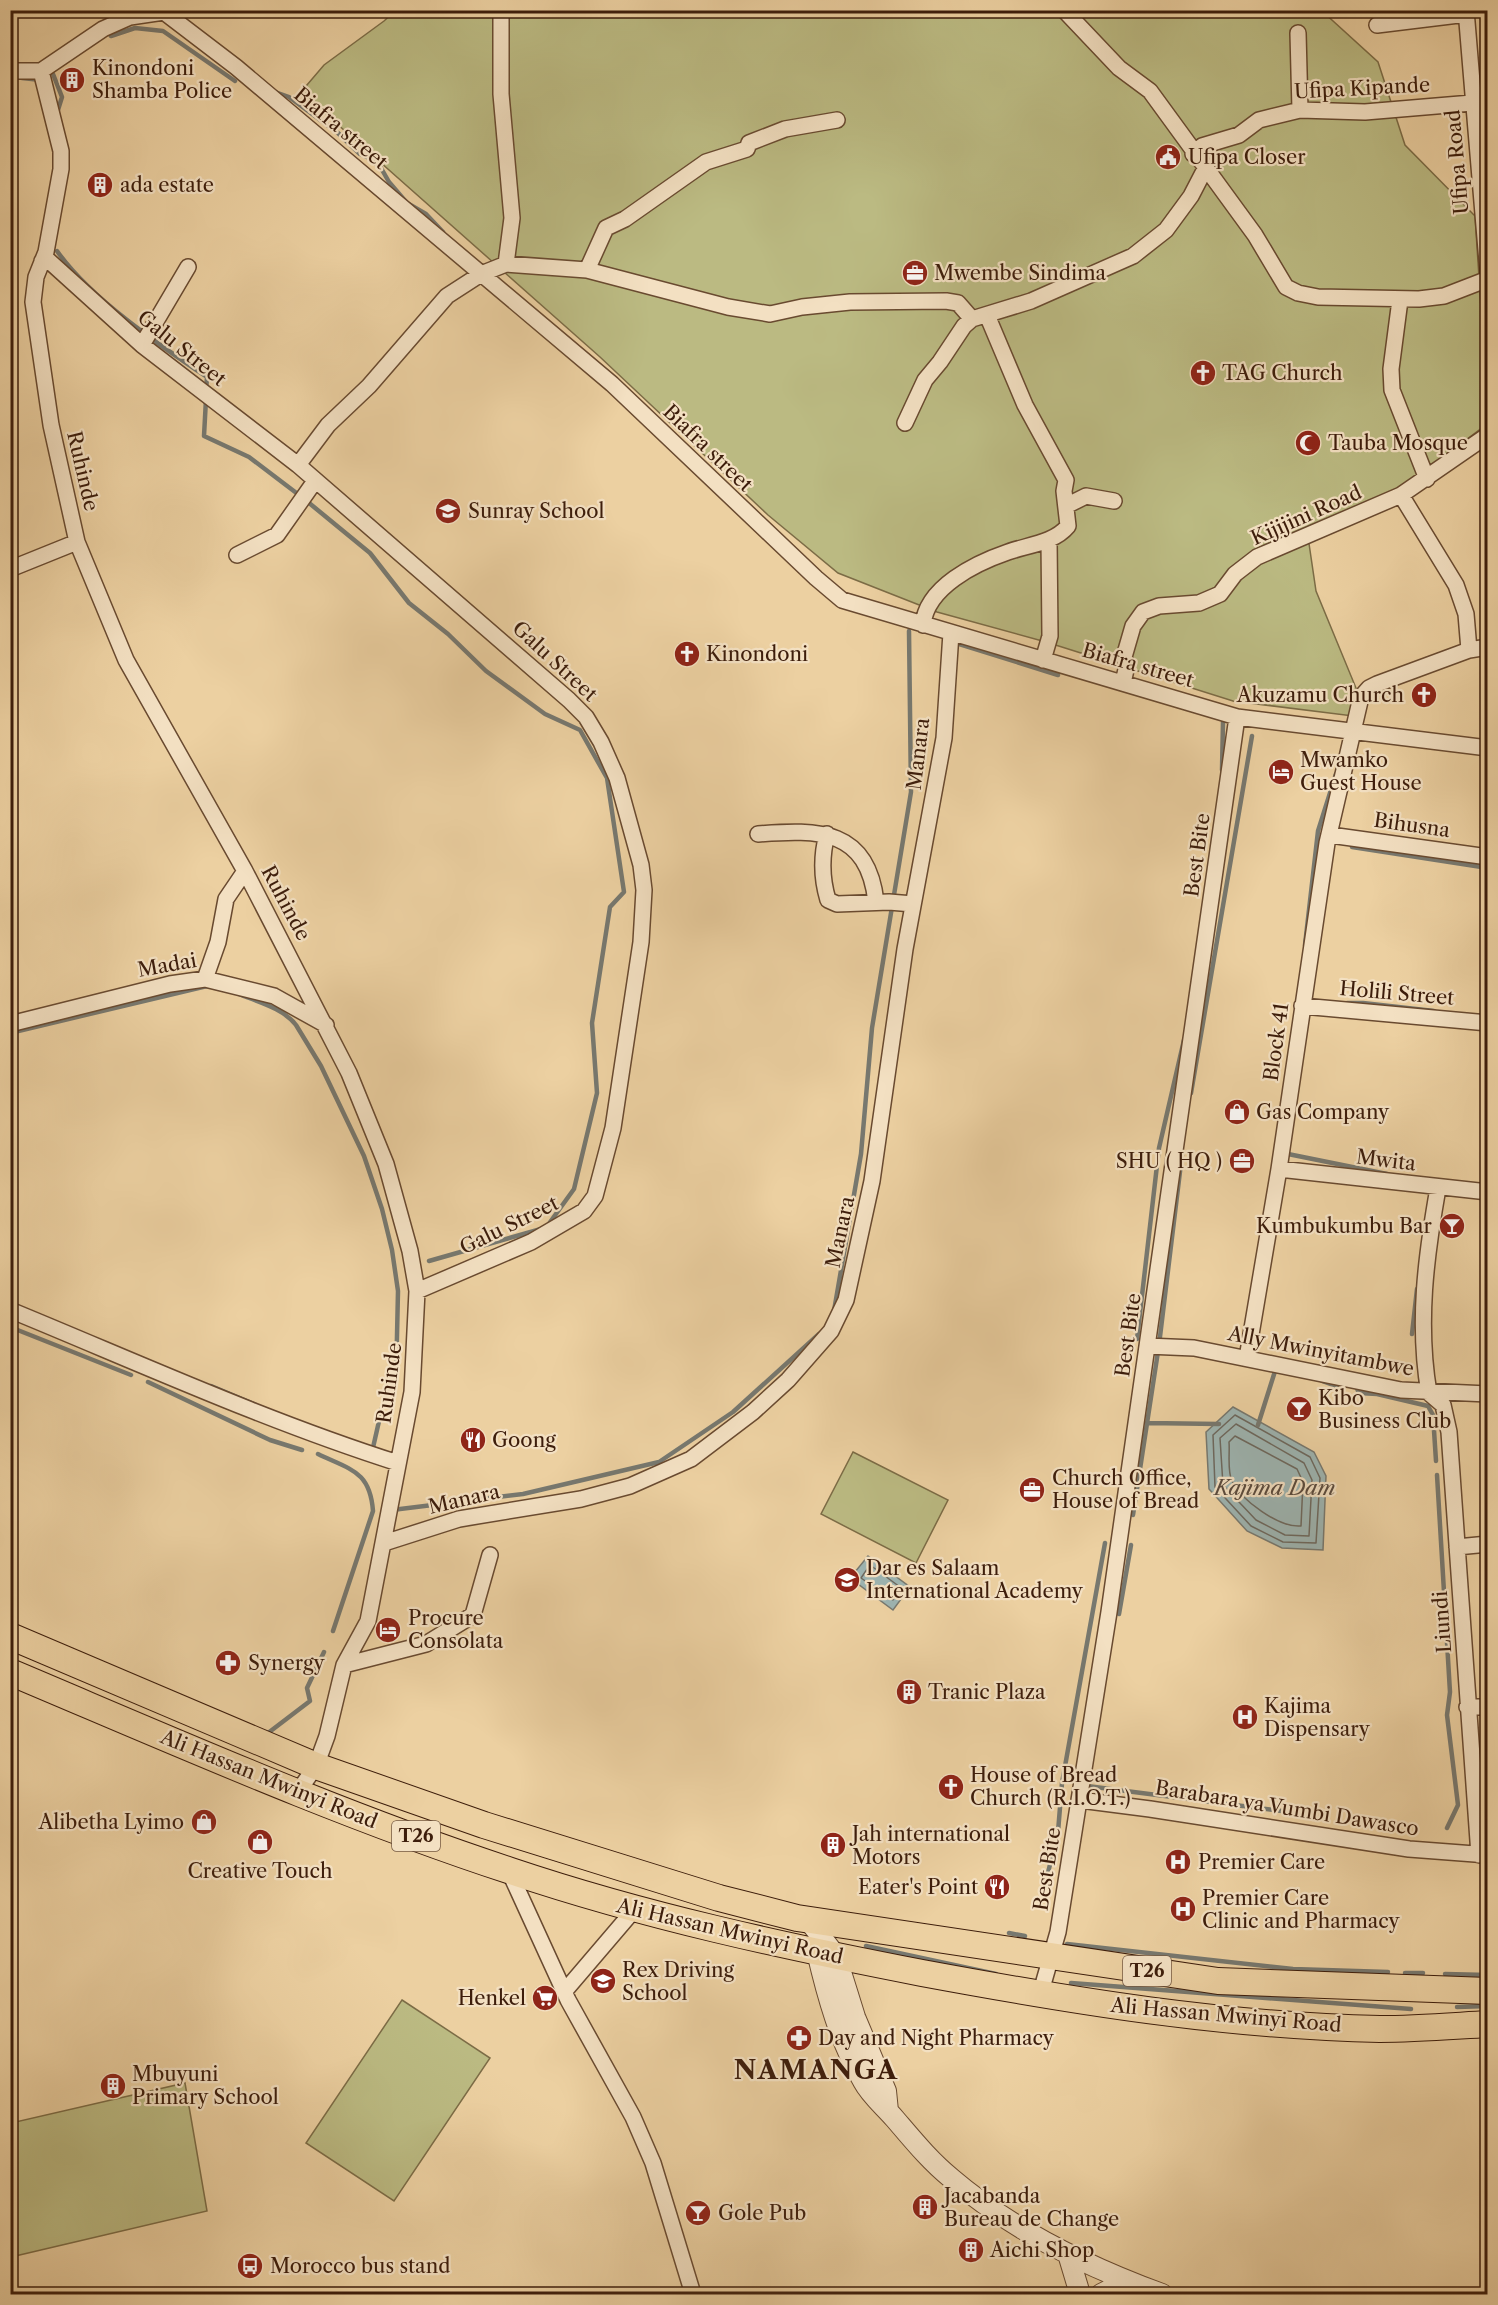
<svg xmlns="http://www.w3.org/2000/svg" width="1498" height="2305" viewBox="0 0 1498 2305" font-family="'Libre Caslon Text',serif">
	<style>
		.green { fill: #bbba82; stroke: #7c6c46; stroke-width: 1.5 }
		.water { fill: #9db4b1; stroke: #77786f; stroke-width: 1.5 }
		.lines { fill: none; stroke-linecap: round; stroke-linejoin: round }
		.shore { stroke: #6d685e; stroke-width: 1.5 }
		.stream { stroke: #77786f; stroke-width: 4.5 }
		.minor-casing { stroke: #694a30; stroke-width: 18 }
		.tertiary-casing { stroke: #694a30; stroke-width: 22 }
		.trunk-casing { stroke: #3d1d0b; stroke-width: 28 }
		.minor { stroke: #f3e0c2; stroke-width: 15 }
		.tertiary { stroke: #f3e0c2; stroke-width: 20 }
		.trunk { stroke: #ecd0a1; stroke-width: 26 }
		.labels { text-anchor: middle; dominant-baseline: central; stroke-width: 4.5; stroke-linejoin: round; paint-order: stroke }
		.shield { fill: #f3e0c2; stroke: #745842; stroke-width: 1.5 }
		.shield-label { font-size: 18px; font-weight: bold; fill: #3d1d0b }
		.poi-label { font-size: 20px; fill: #3d1d0b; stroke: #f3e0c2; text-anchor: start }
		.street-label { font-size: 20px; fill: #3d1d0b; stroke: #f3e0c2 }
		.water-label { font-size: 21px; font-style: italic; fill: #5a4a3d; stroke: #f3e0c2 }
		.district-label { font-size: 26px; font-weight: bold; letter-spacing: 1.5px; fill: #3d1d0b; stroke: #f3e0c2 }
	</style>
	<rect width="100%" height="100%" fill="#ecd0a1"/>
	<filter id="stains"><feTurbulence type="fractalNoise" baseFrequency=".00333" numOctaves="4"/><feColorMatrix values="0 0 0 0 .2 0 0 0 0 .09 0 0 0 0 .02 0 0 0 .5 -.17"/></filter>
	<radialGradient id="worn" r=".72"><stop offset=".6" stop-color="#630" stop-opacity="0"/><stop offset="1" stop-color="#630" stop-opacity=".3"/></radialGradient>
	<path class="green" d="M 395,11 L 1322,11 L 1378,62 L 1405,145 L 1475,216 L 1487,400 L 1487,424 L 1430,467 L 1378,501 L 1307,530 L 1316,591 L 1356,688 L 1353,716 L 1233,701 L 1046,642 L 937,612 L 838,573 L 768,515 L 600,357 L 301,92 L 324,65 L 384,21 Z
		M 853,1452 L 948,1500 L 916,1563 L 821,1514 Z
		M 402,2000 L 490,2058 L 394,2201 L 306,2143 Z
		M 185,2083 L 207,2211 L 11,2257 L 11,2123 Z"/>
	<path class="water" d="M 1233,1407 L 1314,1452 L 1326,1476 L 1323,1550 L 1282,1548 L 1247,1531 L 1209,1489 L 1206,1432 Z
		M 868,1556 L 910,1587 L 893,1610 L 850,1578 Z"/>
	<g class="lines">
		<path class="shore" d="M 1235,1415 L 1310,1457 L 1320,1478 L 1316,1543 L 1283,1542 L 1251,1526 L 1215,1487 L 1213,1435 Z
			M 1236,1424 L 1304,1463 L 1312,1480 L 1309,1536 L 1285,1535 L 1256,1520 L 1223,1485 L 1220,1438 Z
			M 1235,1436 L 1297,1469 L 1303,1482 L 1301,1526 C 1279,1528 1241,1500 1232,1481 C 1227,1471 1230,1453 1229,1442 Z
			M 870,1565 L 900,1587 L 893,1600 L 861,1578 Z"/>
		<path class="stream" d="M 111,36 L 135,28 L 163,31 L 235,81
			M 53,74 L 62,97 L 57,113
			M 22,78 L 41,80
			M 275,92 L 289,97 L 338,133 L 360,154 L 369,158 L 381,168 L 389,182 L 407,203 L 426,214 L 443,232
			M 57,251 C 90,298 159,345 207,377 L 206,391
			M 206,399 L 204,436 L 249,457 L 303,498 L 370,553 L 409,603 L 448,634 L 486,671 L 545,714 L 580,730 L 607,778 L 624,892 L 610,907 L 592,1023 L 597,1093 L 574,1189 L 548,1225
			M 956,643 L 1058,675
			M 1222,770 L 1223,722
			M 1352,847 L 1488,868
			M 1305,945 L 1318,831 L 1336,774
			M 239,994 C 258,1002 283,1008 296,1025 L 321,1066 L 364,1156 L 382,1209 L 392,1250 L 398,1291 L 396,1380 L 382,1408 L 372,1452
			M 1347,1003 L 1363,1003 L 1434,1011
			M 10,1033 L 207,986
			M 1191,1093 L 1252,736
			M 1283,1153 L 1387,1174
			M 429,1261 L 541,1229
			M 834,1311 L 861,1154 L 872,1028 L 911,792 L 909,631
			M 10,1327 L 131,1375
			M 1412,1334 L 1417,1289
			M 1137,1339 L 1159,1148 L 1184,1040
			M 1322,1381 L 1336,1386 L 1342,1381
			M 148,1382 L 270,1440 L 302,1450
			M 1355,1384 L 1359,1393 L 1377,1394 L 1428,1406 L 1433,1415 L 1436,1461
			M 211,1386 L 256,1405
			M 1147,1423 L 1219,1424
			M 1258,1425 L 1276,1368
			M 318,1454 C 351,1470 370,1471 373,1511 L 333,1631
			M 1437,1475 L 1450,1692 L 1447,1715 L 1458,1805 L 1447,1828
			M 392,1510 L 523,1494 L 659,1462 L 733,1412 L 819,1334
			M 1133,1515 L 1159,1345 L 1182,1155
			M 1486,1552 L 1488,1552
			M 1119,1614 L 1131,1545
			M 268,1733 L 310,1701 L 307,1688 L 324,1652
			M 1087,1786 L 1282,1811
			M 1043,1893 L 1058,1832 L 1062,1783 L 1105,1543
			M 1009,1933 L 1025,1936
			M 1067,1944 L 1293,1969 L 1388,1972
			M 866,1946 L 996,1974
			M 1405,1973 L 1423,1973
			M 1445,1974 L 1488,1975
			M 1071,1983 L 1411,2009
			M 1457,2007 L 1488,2006"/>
		<g class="minor-casing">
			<path id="minor" d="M 501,10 L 501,94 L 512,218 L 506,264
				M 1064,10 L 1119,68 L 1150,91 L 1255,235 L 1286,287 L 1298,293 L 1318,297 L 1419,299 L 1444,296 L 1488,279
				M 1466,10 L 1488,274
				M 1377,25 L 1467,14
				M 1298,33 L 1300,110
				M 10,71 L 41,71 L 103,29 L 130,17 L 164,12 L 236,67 L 612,384 L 816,578 L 842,600 L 1237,717 L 1488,748
				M 41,71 L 61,151 L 61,169 L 46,252 L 36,277 L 33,302 L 51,425 L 77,542 L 126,660 L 245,871 L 349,1073 L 386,1164 L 410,1251 L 417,1291 L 412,1392 L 368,1621 L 344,1665 L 327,1736 L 316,1766 L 297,1793
				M 1193,154 L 1202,146 L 1239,135 L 1259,120 L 1300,110 L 1365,112 L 1472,103
				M 42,261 L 48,260 L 142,345 L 298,465 L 569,700 L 586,717 L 601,742 L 617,778 L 641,865 L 644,890 L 641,942 L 613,1128 L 595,1196 L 584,1211 L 531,1242 L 417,1291
				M 587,270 L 606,228 L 625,219 L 706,162 L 747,149 L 749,143 L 785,129 L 837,120
				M 1400,300 L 1391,369 L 1392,390 L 1427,479
				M 142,345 L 188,267
				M 905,423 L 925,380 L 940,362 L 964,326 L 972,319 L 1031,301 L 1133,256 L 1166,230 L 1191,196 L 1205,169
				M 298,465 L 328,425 L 369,386 L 447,296 L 481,274 L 506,264 L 587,270 L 728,307 L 770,314 L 802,307 L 850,302 L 946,301 L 958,303 L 972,319
				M 1401,495 L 1456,585 L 1466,614 L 1469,650
				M 1066,506 L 1086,496 L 1114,501
				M 237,555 L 277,535 L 315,481
				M 10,569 L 77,542
				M 923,625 C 926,587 976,563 1008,552 C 1028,545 1054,543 1068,526 L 1064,491 L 1066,480 L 1025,405 L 987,315
				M 1043,660 L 1050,636 L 1049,540
				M 1123,683 L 1127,665 L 1124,657 L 1133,626 L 1143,612 L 1159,606 L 1199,603 L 1220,594 L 1235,574 L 1257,557 L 1401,495 L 1488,435
				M 758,834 C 819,829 868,829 876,902
				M 827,834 C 821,857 821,877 828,900 L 837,904 L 889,902 L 913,904
				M 1330,835 L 1488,857
				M 205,979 L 218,942 L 226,899 L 245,871
				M 1302,1006 L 1488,1023
				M 10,1024 L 170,984 L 205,979 L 274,996 L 326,1025
				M 1279,1169 L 1488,1192
				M 1438,1188 C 1426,1256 1417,1323 1429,1393 L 1443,1405 L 1449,1432 L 1479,1855
				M 10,1310 C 139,1363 266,1421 398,1463
				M 1147,1346 L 1194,1348 L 1401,1390 L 1488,1394
				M 1247,1358 L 1279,1169 L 1327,843 L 1361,697 L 1369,688 L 1377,684 L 1469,650 L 1488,647
				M 384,1543 L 459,1519 L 581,1499 L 630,1486 L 691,1459 L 753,1412 L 788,1380 L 831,1331 L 846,1300 L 872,1181 L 905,949 L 944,738 L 951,633
				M 1457,1547 L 1488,1544
				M 344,1665 L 426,1644 L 473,1615 L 490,1555
				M 1467,1707 L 1488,1707
				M 1080,1800 L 1150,1809 L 1409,1849 L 1488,1855
				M 509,1871 L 568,2000 L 633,2117 L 653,2163 L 693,2294
				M 564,1992 L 634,1910
				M 1040,1995 L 1058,1932 L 1109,1612 L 1237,717"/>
		</g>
		<g class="tertiary-casing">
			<path id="tertiary" d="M 809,1921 L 836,1956 L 855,2017 L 886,2091 L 888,2111
				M 817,1952 C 827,1995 840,2042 863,2081 C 871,2096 884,2106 895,2119 C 913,2140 930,2161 951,2178 C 1012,2230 1088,2267 1162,2294
				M 1068,2254 L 1080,2294
				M 1101,2294 L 1117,2286 L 1137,2286"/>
		</g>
		<g class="trunk-casing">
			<path id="trunk" d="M 10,1636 L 316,1766 L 484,1825 L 719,1898 L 797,1918 L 1218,1981 L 1488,1991
				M 10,1672 C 176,1742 340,1815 511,1871 C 645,1916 783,1946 922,1973 C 1073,2001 1226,2026 1380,2029 C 1416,2029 1452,2026 1488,2024"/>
		</g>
		<use href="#minor" class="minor"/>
		<use href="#tertiary" class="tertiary"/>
		<use href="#trunk" class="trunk"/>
	</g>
	<defs>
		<g id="building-disc" transform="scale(1.35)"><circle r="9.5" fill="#8f2418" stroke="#f3e0c2"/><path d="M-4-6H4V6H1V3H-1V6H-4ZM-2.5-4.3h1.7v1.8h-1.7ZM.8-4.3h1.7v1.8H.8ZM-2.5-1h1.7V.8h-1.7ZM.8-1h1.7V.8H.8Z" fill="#fff"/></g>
		<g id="civic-disc" transform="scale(1.35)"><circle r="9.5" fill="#8f2418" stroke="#f3e0c2"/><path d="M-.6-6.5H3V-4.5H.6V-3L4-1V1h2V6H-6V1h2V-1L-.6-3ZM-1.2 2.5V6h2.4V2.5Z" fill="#fff"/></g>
		<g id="office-disc" transform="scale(1.35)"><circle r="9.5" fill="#8f2418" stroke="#f3e0c2"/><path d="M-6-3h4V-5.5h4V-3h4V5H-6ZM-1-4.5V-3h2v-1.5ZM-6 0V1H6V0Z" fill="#fff"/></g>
		<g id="church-disc" transform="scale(1.35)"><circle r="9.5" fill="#8f2418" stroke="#f3e0c2"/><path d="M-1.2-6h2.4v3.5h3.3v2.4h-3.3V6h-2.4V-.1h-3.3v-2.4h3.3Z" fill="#fff"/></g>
		<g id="mosque-disc" transform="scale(1.35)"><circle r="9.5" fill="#8f2418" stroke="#f3e0c2"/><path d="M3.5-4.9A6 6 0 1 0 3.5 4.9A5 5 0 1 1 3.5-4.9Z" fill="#fff"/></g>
		<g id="school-disc" transform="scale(1.35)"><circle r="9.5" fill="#8f2418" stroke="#f3e0c2"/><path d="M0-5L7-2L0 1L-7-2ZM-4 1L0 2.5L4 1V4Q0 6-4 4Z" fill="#fff"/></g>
		<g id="hotel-disc" transform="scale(1.35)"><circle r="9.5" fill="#8f2418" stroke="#f3e0c2"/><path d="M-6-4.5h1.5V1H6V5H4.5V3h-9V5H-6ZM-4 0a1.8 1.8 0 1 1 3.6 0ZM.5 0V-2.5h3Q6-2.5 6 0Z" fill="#fff"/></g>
		<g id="shop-disc" transform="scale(1.35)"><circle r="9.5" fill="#8f2418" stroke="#f3e0c2"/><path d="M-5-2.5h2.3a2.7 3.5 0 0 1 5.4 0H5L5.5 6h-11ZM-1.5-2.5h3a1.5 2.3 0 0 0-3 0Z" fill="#fff"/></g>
		<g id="bar-disc" transform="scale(1.35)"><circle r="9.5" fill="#8f2418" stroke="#f3e0c2"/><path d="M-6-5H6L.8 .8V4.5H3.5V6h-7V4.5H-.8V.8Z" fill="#fff"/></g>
		<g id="restaurant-disc" transform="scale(1.35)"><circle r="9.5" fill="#8f2418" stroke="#f3e0c2"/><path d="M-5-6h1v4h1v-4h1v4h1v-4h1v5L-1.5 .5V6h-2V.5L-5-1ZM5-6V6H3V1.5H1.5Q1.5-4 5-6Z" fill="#fff"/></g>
		<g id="pharmacy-disc" transform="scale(1.35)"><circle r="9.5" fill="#8f2418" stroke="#f3e0c2"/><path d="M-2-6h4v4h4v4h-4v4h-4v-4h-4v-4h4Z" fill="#fff"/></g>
		<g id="hospital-disc" transform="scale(1.35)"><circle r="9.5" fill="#8f2418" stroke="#f3e0c2"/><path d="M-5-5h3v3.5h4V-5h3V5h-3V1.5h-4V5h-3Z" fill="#fff"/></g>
		<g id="university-disc" transform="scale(1.35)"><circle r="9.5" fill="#8f2418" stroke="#f3e0c2"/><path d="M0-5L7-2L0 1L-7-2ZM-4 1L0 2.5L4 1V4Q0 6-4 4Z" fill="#fff"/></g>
		<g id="supermarket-disc" transform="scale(1.35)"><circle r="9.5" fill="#8f2418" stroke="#f3e0c2"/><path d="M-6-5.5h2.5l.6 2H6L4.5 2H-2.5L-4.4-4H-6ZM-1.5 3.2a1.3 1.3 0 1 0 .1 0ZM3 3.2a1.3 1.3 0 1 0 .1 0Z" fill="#fff"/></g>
		<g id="bus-disc" transform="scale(1.35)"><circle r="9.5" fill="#8f2418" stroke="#f3e0c2"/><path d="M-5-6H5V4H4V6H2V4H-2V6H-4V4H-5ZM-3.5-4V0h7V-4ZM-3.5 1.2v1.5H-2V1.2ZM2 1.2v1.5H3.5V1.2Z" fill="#fff"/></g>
	</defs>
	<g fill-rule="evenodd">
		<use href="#building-disc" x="72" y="80"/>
		<use href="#civic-disc" x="1168" y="157"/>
		<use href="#building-disc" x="100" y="185"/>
		<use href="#office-disc" x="915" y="273"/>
		<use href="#church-disc" x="1203" y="373"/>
		<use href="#mosque-disc" x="1308" y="443"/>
		<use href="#school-disc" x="448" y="511"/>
		<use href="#church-disc" x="687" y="654"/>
		<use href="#church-disc" x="1424" y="695"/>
		<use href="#hotel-disc" x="1281" y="772"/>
		<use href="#shop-disc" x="1237" y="1112"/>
		<use href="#office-disc" x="1242" y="1161"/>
		<use href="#bar-disc" x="1452" y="1226"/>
		<use href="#bar-disc" x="1299" y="1409"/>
		<use href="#restaurant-disc" x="473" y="1440"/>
		<use href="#office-disc" x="1032" y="1490"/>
		<use href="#school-disc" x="847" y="1580"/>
		<use href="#hotel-disc" x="388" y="1630"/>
		<use href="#pharmacy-disc" x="228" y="1663"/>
		<use href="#building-disc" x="909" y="1692"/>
		<use href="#hospital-disc" x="1245" y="1717"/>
		<use href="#church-disc" x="951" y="1787"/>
		<use href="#shop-disc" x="204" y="1822"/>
		<use href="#shop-disc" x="260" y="1842"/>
		<use href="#building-disc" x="833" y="1845"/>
		<use href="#hospital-disc" x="1178" y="1862"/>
		<use href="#restaurant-disc" x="997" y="1887"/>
		<use href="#hospital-disc" x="1183" y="1909"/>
		<use href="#university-disc" x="603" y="1981"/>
		<use href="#supermarket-disc" x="545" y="1998"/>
		<use href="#pharmacy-disc" x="799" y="2038"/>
		<use href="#building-disc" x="113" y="2086"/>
		<use href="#building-disc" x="925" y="2207"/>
		<use href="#bar-disc" x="698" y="2213"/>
		<use href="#building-disc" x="971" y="2250"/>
		<use href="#bus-disc" x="250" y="2266"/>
	</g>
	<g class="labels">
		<g class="shield">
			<rect x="392" y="1821" width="48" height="30" rx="4.5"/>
			<rect x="1123" y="1956" width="48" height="30" rx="4.5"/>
		</g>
		<g class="shield-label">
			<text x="416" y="1836">T26</text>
			<text x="1147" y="1971">T26</text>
		</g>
		<g class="poi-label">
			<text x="92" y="68">Kinondoni<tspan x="92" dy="23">Shamba Police</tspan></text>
			<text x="1188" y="157">Ufipa Closer</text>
			<text x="120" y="185">ada estate</text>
			<text x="934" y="273">Mwembe Sindima</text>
			<text x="1222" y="373">TAG Church</text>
			<text x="1328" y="443">Tauba Mosque</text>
			<text x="468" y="511">Sunray School</text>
			<text x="706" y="654">Kinondoni</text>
			<text x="1404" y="695" text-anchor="end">Akuzamu Church</text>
			<text x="1300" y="760">Mwamko<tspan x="1300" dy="23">Guest House</tspan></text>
			<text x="1256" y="1112">Gas Company</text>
			<text x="1222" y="1161" text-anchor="end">SHU ( HQ )</text>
			<text x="1432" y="1226" text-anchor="end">Kumbukumbu Bar</text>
			<text x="1318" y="1398">Kibo<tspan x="1318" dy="23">Business Club</tspan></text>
			<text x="492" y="1440">Goong</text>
			<text x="1052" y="1478">Church Office,<tspan x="1052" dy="23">House of Bread</tspan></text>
			<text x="866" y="1568">Dar es Salaam<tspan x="866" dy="23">International Academy</tspan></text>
			<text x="408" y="1618">Procure<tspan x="408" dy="23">Consolata</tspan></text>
			<text x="248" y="1663">Synergy</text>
			<text x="928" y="1692">Tranic Plaza</text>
			<text x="1264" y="1706">Kajima<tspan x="1264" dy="23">Dispensary</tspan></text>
			<text x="970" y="1775">House of Bread<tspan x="970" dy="23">Church (R.I.O.T.)</tspan></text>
			<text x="184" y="1822" text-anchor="end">Alibetha Lyimo</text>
			<text x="852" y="1834">Jah international<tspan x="852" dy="23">Motors</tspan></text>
			<text x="1198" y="1862">Premier Care</text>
			<text x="260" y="1871" text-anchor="middle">Creative Touch</text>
			<text x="978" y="1887" text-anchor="end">Eater's Point</text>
			<text x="1202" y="1898">Premier Care<tspan x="1202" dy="23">Clinic and Pharmacy</tspan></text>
			<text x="622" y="1970">Rex Driving<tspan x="622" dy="23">School</tspan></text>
			<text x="526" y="1998" text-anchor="end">Henkel</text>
			<text x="818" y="2038">Day and Night Pharmacy</text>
			<text x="132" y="2074">Mbuyuni<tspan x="132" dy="23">Primary School</tspan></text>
			<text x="944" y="2196">Jacabanda<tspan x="944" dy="23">Bureau de Change</tspan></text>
			<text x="718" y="2213">Gole Pub</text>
			<text x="990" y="2250">Aichi Shop</text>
			<text x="270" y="2266">Morocco bus stand</text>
		</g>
		<g class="street-label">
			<text transform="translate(1362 88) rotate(-3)">Ufipa Kipande</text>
			<text transform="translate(341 128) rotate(40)">Biafra street</text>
			<text transform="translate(1457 162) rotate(-95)">Ufipa Road</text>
			<text transform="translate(182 348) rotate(39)">Galu Street</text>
			<text transform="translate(708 448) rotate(44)">Biafra street</text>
			<text transform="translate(83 471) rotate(77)">Ruhinde</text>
			<text transform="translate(1306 515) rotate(-24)">Kijijini Road</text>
			<text transform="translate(555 661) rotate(43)">Galu Street</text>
			<text transform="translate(1138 665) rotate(16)">Biafra street</text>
			<text transform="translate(918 754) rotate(-83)">Manara</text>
			<text transform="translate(1412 825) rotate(8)">Bihusna</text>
			<text transform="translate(1197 855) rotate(-82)">Best Bite</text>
			<text transform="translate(286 903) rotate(62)">Ruhinde</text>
			<text transform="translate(167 965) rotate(-10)">Madai</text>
			<text transform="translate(1397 993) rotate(5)">Holili Street</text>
			<text transform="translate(1276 1042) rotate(-82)">Block 41</text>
			<text transform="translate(1386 1160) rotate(7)">Mwita</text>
			<text transform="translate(509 1225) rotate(-26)">Galu Street</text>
			<text transform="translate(840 1232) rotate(-78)">Manara</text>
			<text transform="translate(1128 1335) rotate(-82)">Best Bite</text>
			<text transform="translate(1321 1351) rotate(11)">Ally Mwinyitambwe</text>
			<text transform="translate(389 1383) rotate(-82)">Ruhinde</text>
			<text transform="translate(464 1499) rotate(-13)">Manara</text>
			<text transform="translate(1442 1622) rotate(-94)">Liundi</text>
			<text transform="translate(269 1779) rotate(22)">Ali Hassan Mwinyi Road</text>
			<text transform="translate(1287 1808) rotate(9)">Barabara ya Vumbi Dawasco</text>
			<text transform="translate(1047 1869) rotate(-81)">Best Bite</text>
			<text transform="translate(730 1931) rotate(13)">Ali Hassan Mwinyi Road</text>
			<text transform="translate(1226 2015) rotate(5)">Ali Hassan Mwinyi Road</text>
		</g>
		<g class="water-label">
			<text x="1275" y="1487">Kajima Dam</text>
		</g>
		<g class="district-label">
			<text x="816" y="2070">NAMANGA</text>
		</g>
	</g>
	<rect width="1498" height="2305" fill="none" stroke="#ecd0a1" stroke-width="36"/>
	<rect x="12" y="12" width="1474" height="2281" fill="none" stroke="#3d1d0b" stroke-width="3"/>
	<rect x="18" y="18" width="1462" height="2269" fill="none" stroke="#3d1d0b" stroke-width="1.5"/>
	<rect width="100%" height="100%" filter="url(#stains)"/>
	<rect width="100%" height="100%" fill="url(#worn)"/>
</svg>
